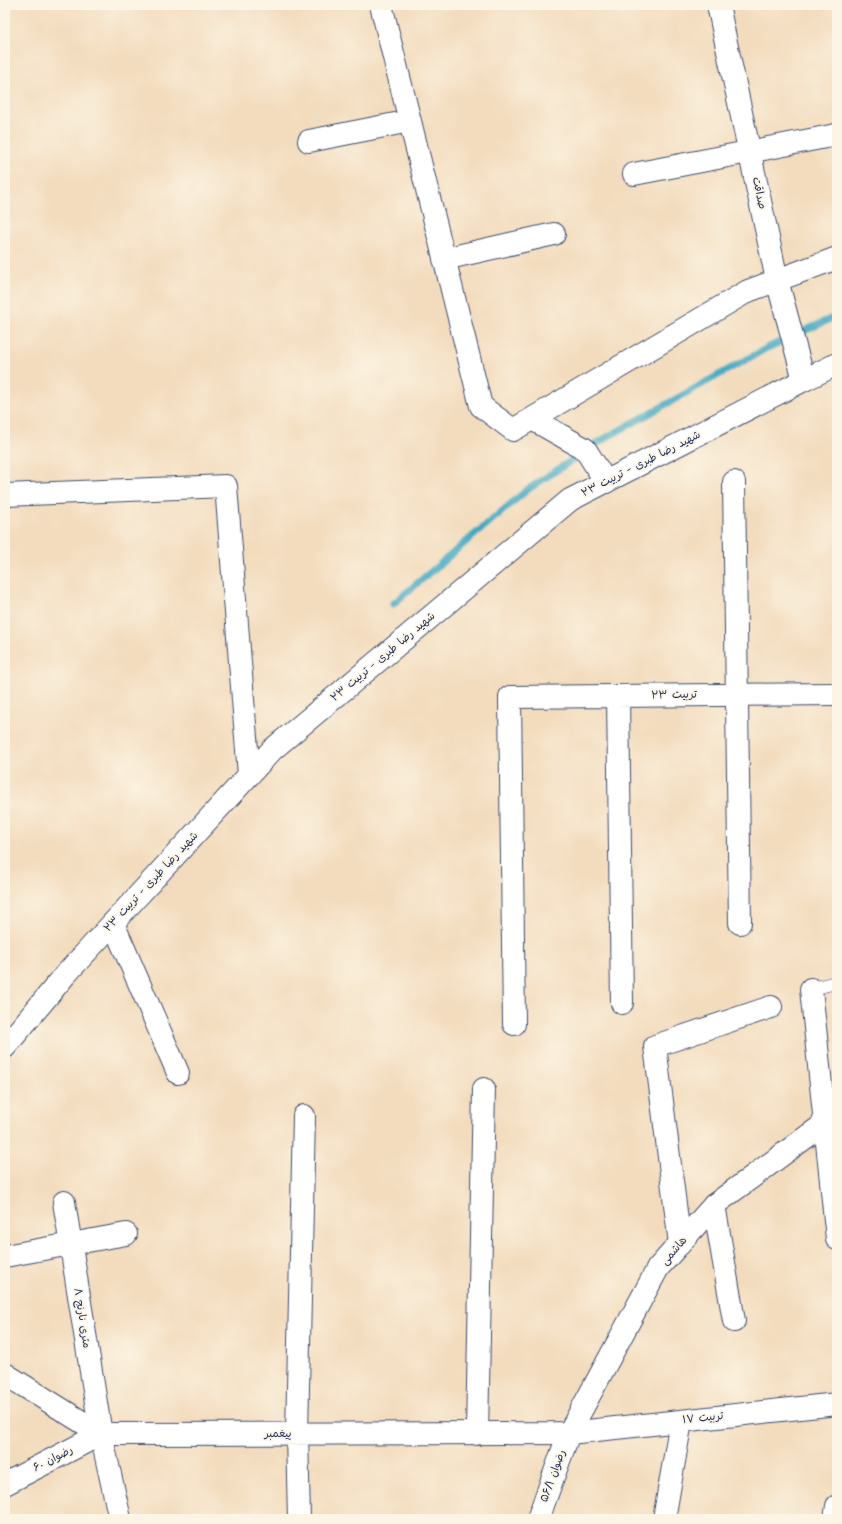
<svg xmlns="http://www.w3.org/2000/svg" width="842" height="1524" viewBox="0 0 842 1524" font-family="Kalam,'Playpen Sans Arabic',sans-serif">
	<style>
		.lines { fill: none; stroke-linecap: round; stroke-linejoin: round }
		.stream { stroke: #43a9c3; stroke-width: 7 }
		.lane-casing { stroke: #3b496c; stroke-width: 14 }
		.street-casing { stroke: #3b496c; stroke-width: 24 }
		.secondary-casing { stroke: #3b496c; stroke-width: 24 }
		.lane { stroke: #fff; stroke-width: 13 }
		.street { stroke: #fff; stroke-width: 22 }
		.secondary { stroke: #fff; stroke-width: 22 }
		.labels { text-anchor: middle; dominant-baseline: central; stroke-width: 3.5; stroke-linejoin: round; paint-order: stroke }
		.street-label { font-size: 11px; fill: #1b2f5e; stroke: #fcf5e5 }
	</style>
	<rect width="100%" height="100%" fill="#fcf5e5"/>
	<filter id="ink" filterUnits="userSpaceOnUse"><feTurbulence type="fractalNoise" baseFrequency=".025" numOctaves="2"/><feDisplacementMap in="SourceGraphic" scale="8" xChannelSelector="R" yChannelSelector="G"/><feConvolveMatrix kernelMatrix="1 2 1 2 8 2 1 2 1" color-interpolation-filters="sRGB"/></filter>
	<filter id="wash" filterUnits="userSpaceOnUse"><feTurbulence type="fractalNoise" baseFrequency=".012" numOctaves="4" result="noise"/><feDisplacementMap in="SourceGraphic" scale="16" xChannelSelector="R" yChannelSelector="G"/><feGaussianBlur stdDeviation="0.9" result="paint"/><feColorMatrix in="noise" values="0 0 0 0 0 0 0 0 0 0 0 0 0 0 0 0 0 1.4 0 .05"/><feComposite in="paint" operator="in"/></filter>
	<g filter="url(#wash)">
		<rect width="100%" height="100%" fill="#f3dcbe"/>
		<g class="lines">
			<path class="stream" d="M 393,604 L 527,490 L 604,439 L 767,348 L 837,316"/>
		</g>
	</g>
	<g filter="url(#ink)">
		<g class="lines">
			<g class="lane-casing">
				<path id="lane" d="M 811,989 L 837,982"/>
			</g>
			<g class="street-casing">
				<path id="street" d="M 381,5 L 481,406 L 513,430 L 748,291 L 837,258
					M 718,5 L 777,280 L 804,380
					M 309,141 L 410,121
					M 634,174 L 836,135
					M 444,259 L 554,234
					M 532,419 L 585,449 L 606,482
					M 734,482 L 740,923
					M 5,495 L 226,486 L 249,775
					M 618,696 L 622,1003
					M 113,923 L 178,1073
					M 811,989 L 837,1239
					M 514,1024 L 510,697 L 837,694
					M 64,1202 L 101,1434 L 120,1519
					M 714,1205 L 734,1321
					M 680,1244 L 655,1046 L 771,1007
					M 5,1256 L 126,1234
					M 5,1374 L 101,1434 L 569,1433 L 837,1404
					M 477,1434 L 484,1089
					M 5,1484 L 101,1434
					M 299,1519 L 297,1434 L 304,1116
					M 664,1519 L 681,1421
					M 835,1519 L 837,1506"/>
			</g>
			<g class="secondary-casing">
				<path id="secondary" d="M 5,1047 L 66,974 L 273,749 L 570,500 L 804,380 L 837,364
					M 538,1519 L 569,1433 L 658,1268 L 714,1205 L 824,1124 L 837,1120"/>
			</g>
			<use href="#lane" class="lane"/>
			<use href="#street" class="street"/>
			<use href="#secondary" class="secondary"/>
		</g>
	</g>
	<g class="labels">
		<g class="street-label">
			<text transform="translate(759 193) rotate(78)">صداقت</text>
			<text transform="translate(641 464) rotate(-27)">شهید رضا طبری - تربیت ۲۳</text>
			<text transform="translate(383 657) rotate(-40)">شهید رضا طبری - تربیت ۲۳</text>
			<text transform="translate(674 695) rotate(-1)">تربیت ۲۳</text>
			<text transform="translate(151 882) rotate(-47)">شهید رضا طبری - تربیت ۲۳</text>
			<text transform="translate(674 1251) rotate(-49)">هاشمی</text>
			<text transform="translate(82 1318) rotate(81)">۸ متری نارنج</text>
			<text transform="translate(703 1418) rotate(-6)">تربیت ۱۷</text>
			<text x="278" y="1434">پیغمبر</text>
			<text transform="translate(53 1459) rotate(-27)">رضوان ۶۰</text>
			<text transform="translate(553 1476) rotate(-70)">رضوان ۵۶/۱</text>
		</g>
	</g>
	<rect width="842" height="1524" fill="none" stroke="#fcf5e5" stroke-width="20"/>
</svg>
